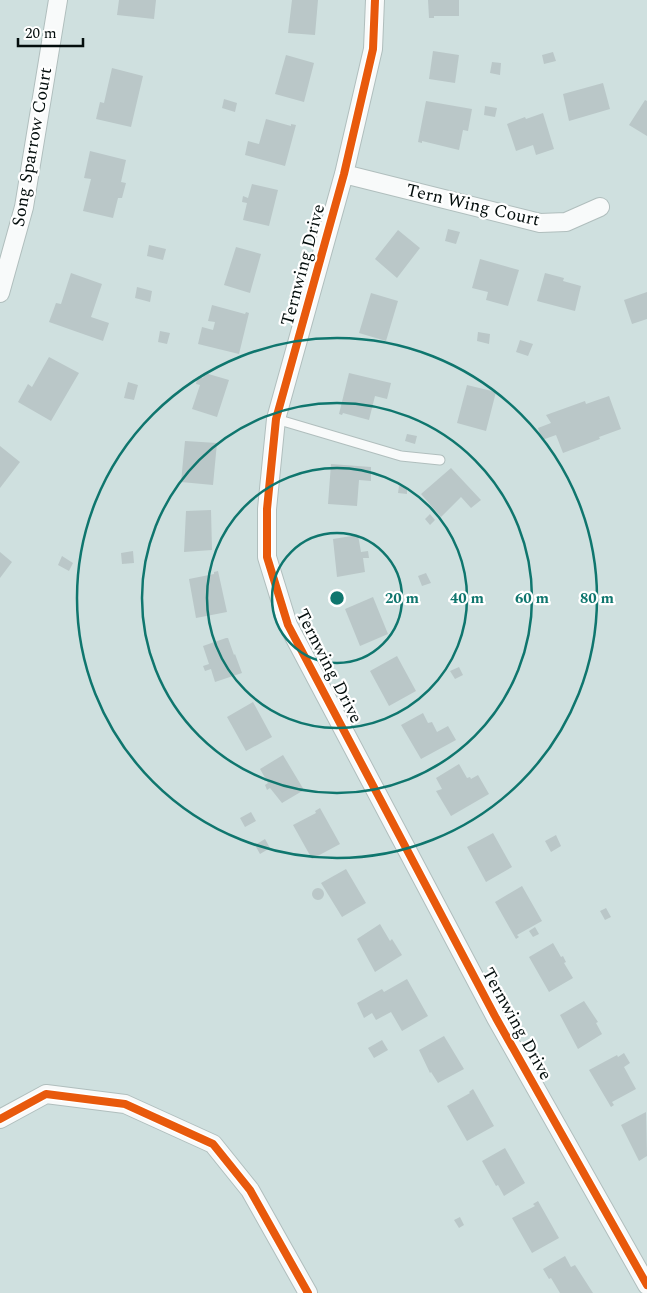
<svg xmlns="http://www.w3.org/2000/svg" width="647" height="1293" viewBox="0 0 647 1293" font-family="Spectral,serif">
	<style>
		.building { fill: #bac7c8 }
		.lines { fill: none; stroke-linecap: round; stroke-linejoin: round }
		.lane-casing { stroke: #b0bebd; stroke-width: 11 }
		.street-casing { stroke: #b0bebd; stroke-width: 20 }
		.lane { stroke: #f8fafa; stroke-width: 9 }
		.street { stroke: #f8fafa; stroke-width: 18 }
		.cycleway-casing { stroke: #fff; stroke-width: 11 }
		.cycleway { stroke: #e8590c; stroke-width: 8 }
		.ring { fill: none; stroke: #0f766e; stroke-width: 2.5 }
		.labels { text-anchor: middle; dominant-baseline: central; stroke-width: 4.5; stroke-linejoin: round; paint-order: stroke }
		.street-label { font-size: 18px; fill: #040e0d; stroke: #fff }
		.centre { fill: #0f766e; stroke: #fff; stroke-width: 2.5 }
		.ring-label { font-size: 15px; text-anchor: middle; font-weight: bold; fill: #0f766e; stroke: #fff; stroke-width: 4.5; stroke-linejoin: round; paint-order: stroke }
	</style>
	<rect width="100%" height="100%" fill="#cfe0df"/>
	<path class="building" d="M 119,0 L 156,0 L 154,19 L 117,15 Z
		M 292,0 L 318,0 L 315,35 L 288,33 Z
		M 428,0 L 459,0 L 459,16 L 434,16 L 434,18 L 429,18 Z
		M 433,51 L 459,55 L 455,83 L 429,79 Z
		M 553,52 L 556,61 L 544,64 L 542,55 Z
		M 286,55 L 314,63 L 304,102 L 275,94 Z
		M 492,62 L 501,63 L 500,75 L 490,73 Z
		M 112,68 L 143,76 L 131,127 L 96,119 L 100,102 L 104,103 Z
		M 603,83 L 610,109 L 569,121 L 563,94 Z
		M 224,99 L 237,103 L 235,112 L 222,108 Z
		M 645,100 L 647,101 L 647,136 L 629,125 Z
		M 426,101 L 472,109 L 468,131 L 463,130 L 459,150 L 422,141 L 422,143 L 418,142 Z
		M 485,106 L 497,108 L 495,117 L 484,115 Z
		M 543,113 L 554,149 L 536,155 L 533,145 L 516,151 L 507,124 L 525,117 L 526,119 Z
		M 266,119 L 291,126 L 291,124 L 296,125 L 285,166 L 245,155 L 248,141 L 259,144 Z
		M 90,151 L 126,160 L 121,182 L 126,183 L 122,198 L 118,198 L 113,218 L 83,211 L 91,179 L 84,178 Z
		M 252,184 L 278,190 L 269,226 L 243,220 L 247,203 L 242,202 L 243,196 L 248,198 Z
		M 448,229 L 460,232 L 456,244 L 445,241 Z
		M 398,230 L 420,248 L 397,278 L 375,259 Z
		M 149,245 L 166,249 L 163,260 L 147,256 Z
		M 236,247 L 261,254 L 250,293 L 224,285 Z
		M 480,259 L 519,270 L 508,306 L 486,300 L 488,292 L 472,288 Z
		M 71,273 L 102,284 L 91,317 L 109,323 L 103,341 L 49,322 L 56,303 L 61,304 Z
		M 545,273 L 564,278 L 563,281 L 581,286 L 575,311 L 537,301 Z
		M 137,287 L 152,291 L 150,302 L 135,298 Z
		M 647,292 L 647,319 L 632,324 L 624,300 Z
		M 371,293 L 398,301 L 386,341 L 359,333 Z
		M 212,305 L 245,314 L 246,312 L 249,313 L 239,354 L 198,344 L 202,327 L 213,330 L 215,322 L 208,321 Z
		M 160,331 L 170,333 L 167,344 L 158,342 Z
		M 478,332 L 490,334 L 489,344 L 477,341 Z
		M 520,340 L 533,344 L 528,356 L 516,352 Z
		M 49,357 L 79,373 L 51,421 L 18,402 L 28,384 L 32,387 Z
		M 205,373 L 229,380 L 217,417 L 192,409 L 200,385 L 196,384 L 197,379 L 198,376 L 203,378 Z
		M 349,373 L 391,383 L 387,399 L 375,396 L 369,420 L 343,413 L 342,415 L 339,414 Z
		M 128,382 L 138,385 L 134,400 L 124,398 Z
		M 467,385 L 496,392 L 486,431 L 457,423 Z
		M 609,396 L 621,429 L 599,437 L 600,439 L 563,453 L 556,435 L 542,440 L 538,428 L 551,423 L 546,415 L 585,401 L 586,404 Z
		M 407,434 L 417,436 L 415,444 L 405,441 Z
		M 185,441 L 217,443 L 213,485 L 181,482 Z
		M 0,446 L 20,462 L 0,488 Z
		M 331,464 L 371,467 L 371,481 L 359,480 L 357,506 L 328,504 Z
		M 451,468 L 481,500 L 471,508 L 461,497 L 441,517 L 421,494 Z
		M 399,486 L 407,487 L 407,494 L 398,493 Z
		M 211,510 L 212,550 L 184,552 L 186,511 Z
		M 430,514 L 435,520 L 430,525 L 425,519 Z
		M 358,535 L 361,552 L 368,551 L 369,558 L 363,558 L 365,572 L 337,577 L 333,539 Z
		M 133,551 L 134,563 L 122,564 L 121,553 Z
		M 0,552 L 12,562 L 0,578 Z
		M 62,556 L 73,563 L 69,571 L 58,565 Z
		M 218,571 L 227,612 L 196,618 L 189,579 L 214,574 L 214,572 Z
		M 426,573 L 431,583 L 422,586 L 418,576 Z
		M 373,597 L 388,634 L 360,646 L 345,609 Z
		M 226,638 L 228,638 L 234,655 L 235,654 L 242,673 L 215,682 L 211,669 L 205,671 L 203,666 L 209,664 L 203,646 Z
		M 397,656 L 416,691 L 389,706 L 370,671 Z
		M 459,667 L 463,675 L 455,679 L 450,671 Z
		M 253,702 L 272,737 L 246,751 L 227,717 Z
		M 423,713 L 428,723 L 432,722 L 437,732 L 448,726 L 456,740 L 421,759 L 401,725 Z
		M 283,755 L 304,790 L 282,803 L 270,788 L 267,790 L 265,785 L 268,783 L 260,769 Z
		M 459,764 L 467,778 L 470,777 L 471,779 L 478,775 L 489,794 L 451,816 L 436,791 L 442,789 L 436,778 Z
		M 320,808 L 340,844 L 312,859 L 293,825 L 316,813 L 315,811 Z
		M 251,812 L 256,821 L 245,827 L 240,818 Z
		M 493,833 L 512,867 L 486,882 L 467,847 Z
		M 556,835 L 561,846 L 551,852 L 545,841 Z
		M 265,839 L 270,848 L 260,854 L 255,845 Z
		M 346,869 L 366,903 L 342,917 L 321,883 Z
		M 522,886 L 542,921 L 517,935 L 519,937 L 516,939 L 495,902 Z
		M312 894a6 6 0 1 1 12 0a6 6 0 1 1-12 0Z
		M 606,908 L 611,917 L 605,920 L 600,911 Z
		M 380,924 L 390,941 L 392,939 L 402,955 L 375,972 L 357,939 Z
		M 535,927 L 539,934 L 533,937 L 529,931 Z
		M 553,943 L 561,957 L 563,956 L 566,962 L 564,963 L 573,978 L 549,992 L 529,957 Z
		M 407,979 L 428,1016 L 402,1031 L 391,1012 L 376,1020 L 372,1013 L 364,1018 L 357,1003 L 382,989 L 384,992 Z
		M 584,1001 L 598,1022 L 596,1023 L 602,1034 L 578,1049 L 560,1015 Z
		M 444,1036 L 464,1069 L 438,1083 L 431,1072 L 430,1073 L 419,1050 Z
		M 382,1040 L 388,1050 L 374,1058 L 368,1048 Z
		M 624,1053 L 630,1063 L 624,1067 L 636,1089 L 612,1102 L 614,1105 L 611,1107 L 589,1070 L 617,1055 L 618,1057 Z
		M 473,1089 L 494,1126 L 467,1141 L 447,1106 L 470,1093 L 469,1092 Z
		M 646,1112 L 647,1156 L 639,1161 L 621,1125 Z
		M 505,1148 L 525,1183 L 504,1196 L 498,1185 L 496,1186 L 482,1161 Z
		M 538,1201 L 559,1238 L 532,1253 L 512,1218 L 535,1206 L 533,1204 Z
		M 460,1217 L 464,1225 L 459,1228 L 454,1220 Z
		M 565,1256 L 571,1267 L 575,1265 L 593,1293 L 560,1293 L 551,1278 L 549,1279 L 543,1269 Z"/>
	<g class="lines">
		<g class="lane-casing">
			<path id="lane" d="M 276,419 L 401,456 L 440,460"/>
		</g>
		<g class="street-casing">
			<path id="street" d="M 375,0 L 373,49 L 344,174 L 276,419 L 267,509 L 267,557 L 288,625 L 496,1018 L 647,1285
				M 344,174 L 540,223 L 566,222 L 600,207
				M 0,293 L 24,207 L 58,0
				M 0,1119 L 46,1094 L 125,1104 L 213,1144 L 250,1190 L 308,1293"/>
		</g>
		<use href="#lane" class="lane"/>
		<use href="#street" class="street"/>
		<g class="cycleway-casing">
			<path id="cycleway" d="M 375,0 L 373,49 L 344,174 L 276,419 L 267,509 L 267,557 L 288,625 L 496,1018 L 647,1285
				M 0,1119 L 46,1094 L 125,1104 L 213,1144 L 250,1190 L 308,1293"/>
		</g>
		<use href="#cycleway" class="cycleway"/>
	</g>
	<g class="ring">
		<circle cx="337" cy="598" r="65"/>
		<circle cx="337" cy="598" r="130"/>
		<circle cx="337" cy="598" r="195"/>
		<circle cx="337" cy="598" r="260"/>
	</g>
	<g class="labels">
		<g class="street-label">
			<text transform="translate(32 147) rotate(-80)">Song Sparrow Court</text>
			<text transform="translate(473 205) rotate(13)">Tern Wing Court</text>
			<text transform="translate(303 265) rotate(-75)">Ternwing Drive</text>
			<text transform="translate(329 666) rotate(63)">Ternwing Drive</text>
			<text transform="translate(517 1024) rotate(61)">Ternwing Drive</text>
		</g>
	</g>
	<circle cx="337" cy="598" r="8" class="centre"/>
	<g class="ring-label">
		<text x="402" y="603">20 m</text>
		<text x="467" y="603">40 m</text>
		<text x="532" y="603">60 m</text>
		<text x="597" y="603">80 m</text>
	</g>
	<path d="M18 38v8h65v-8" fill="none" stroke="#040e0d" stroke-width="2.5"/>
	<text x="25" y="38" font-size="15" fill="#040e0d" stroke="#ffffff" stroke-width="4" paint-order="stroke">20 m</text>
</svg>
